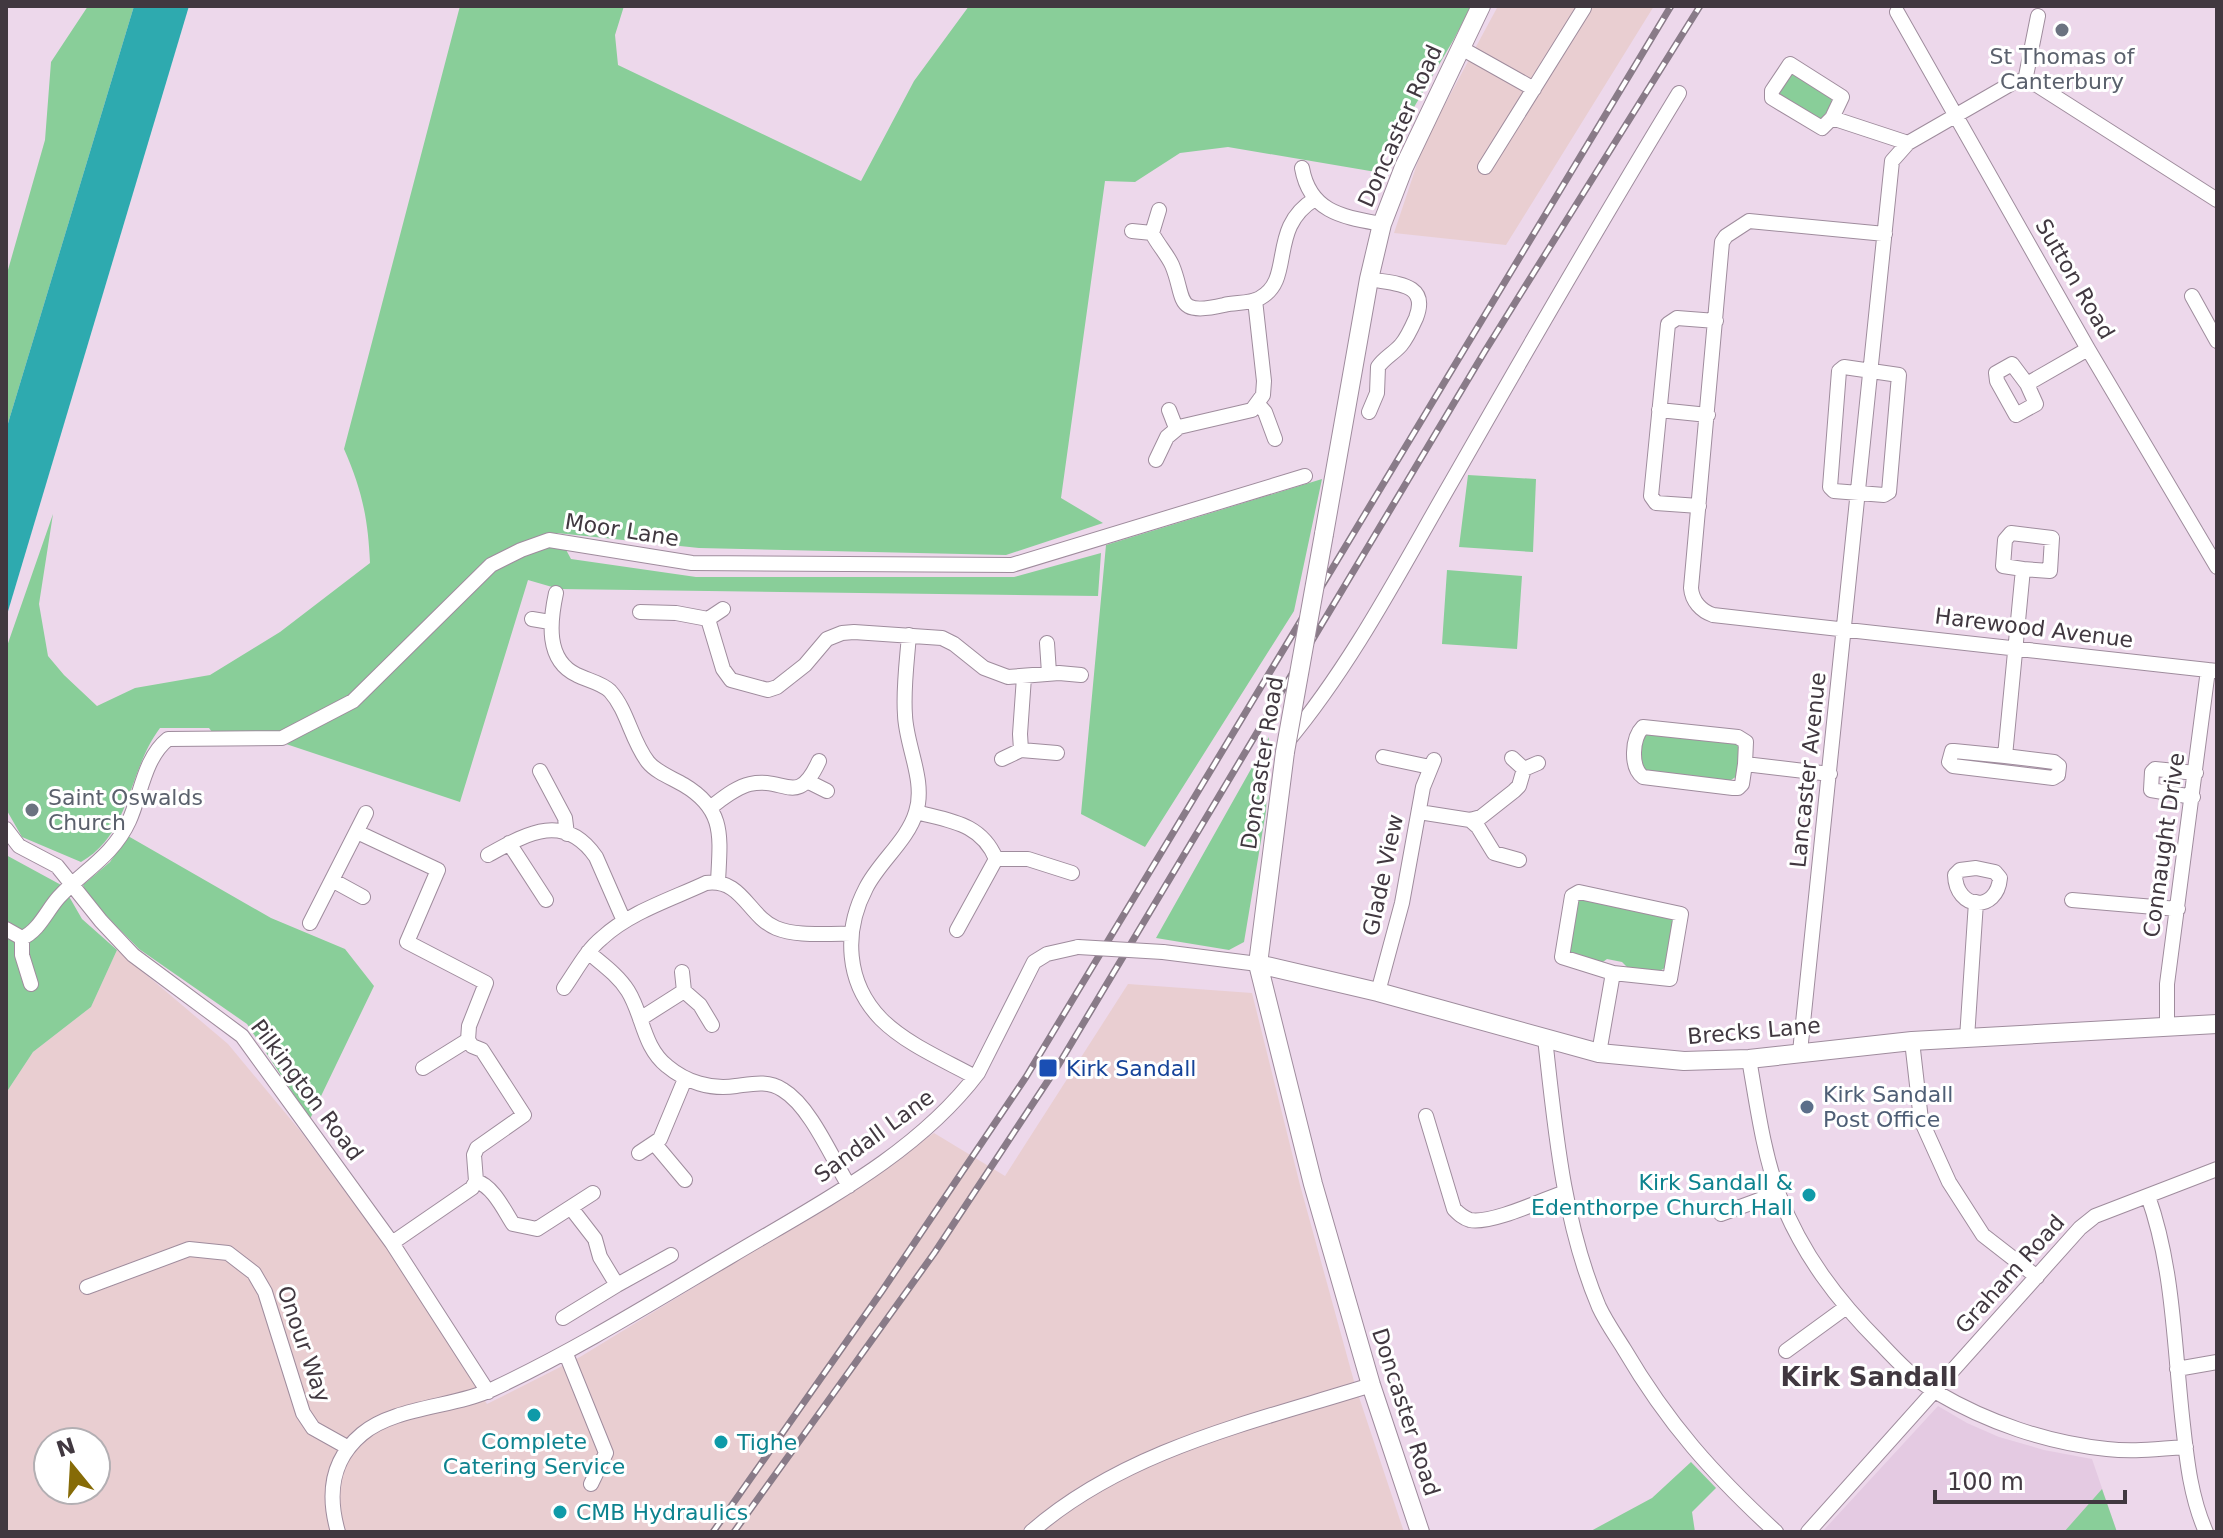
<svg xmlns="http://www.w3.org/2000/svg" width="2223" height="1538" viewBox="0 0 2223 1538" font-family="'DejaVu Sans',sans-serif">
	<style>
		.built { fill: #e4cae2 }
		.industrial { fill: #e9ced1; fill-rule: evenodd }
		.green { fill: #89ce99 }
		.water { fill: #2eaaaf }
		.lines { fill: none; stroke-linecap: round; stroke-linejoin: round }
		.minor-casing { stroke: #9f8c9d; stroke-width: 16 }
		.tertiary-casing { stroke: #9f8c9d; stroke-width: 20 }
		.minor { stroke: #fff; stroke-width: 14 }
		.tertiary { stroke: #fff; stroke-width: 18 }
		.rail-casing { stroke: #897b88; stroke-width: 7 }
		.rail { stroke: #fff; stroke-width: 4; stroke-dasharray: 12; stroke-linecap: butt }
		.minor-bridge-casing { stroke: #9f8c9d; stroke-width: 16; stroke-linecap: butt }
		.tertiary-bridge-casing { stroke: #9f8c9d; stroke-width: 20; stroke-linecap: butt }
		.minor-bridge { stroke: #fff; stroke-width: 14 }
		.tertiary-bridge { stroke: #fff; stroke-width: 18 }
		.worship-dot { fill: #6b7280; stroke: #fff; stroke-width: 3 }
		.transit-dot { fill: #1a4fb4; stroke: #fff; stroke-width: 3 }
		.service-dot { fill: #5c6f8a; stroke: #fff; stroke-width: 3 }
		.culture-dot { fill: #0f9aa8; stroke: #fff; stroke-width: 3 }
		.labels { text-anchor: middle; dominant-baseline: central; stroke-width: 6; stroke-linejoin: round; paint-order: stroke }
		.worship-label { font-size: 22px; fill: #5b616d; stroke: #fff }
		.street-label { font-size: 22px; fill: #413840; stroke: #fff }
		.transit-label { font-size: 22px; fill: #164399; stroke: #fff; text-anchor: start }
		.service-label { font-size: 22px; fill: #4e5e75; stroke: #fff; text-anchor: start }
		.culture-label { font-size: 22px; fill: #0d838f; stroke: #fff; text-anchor: start }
		.quarter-label { font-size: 26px; font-weight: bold; fill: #413840; stroke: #fff }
	</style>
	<rect width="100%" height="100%" fill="#edd8eb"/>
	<path class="built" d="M 1938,1406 L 1967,1423 L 1999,1437 L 2044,1450 L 2092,1459 L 2117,1532 L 1822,1532 Z"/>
	<path class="industrial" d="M 1498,6 L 1654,6 L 1506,245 L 1394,233 L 1424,143 Z
		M 117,950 L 228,1044 L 302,1133 L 388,1250 L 487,1404 L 580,1357 L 853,1190 L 934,1133 L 1005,1176 L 1128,984 L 1252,993 L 1300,1185 L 1355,1385 L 1404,1532 L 6,1532 L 6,1093 L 33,1052 L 91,1007 ZM 48,1442 L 96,1442 L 96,1490 L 48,1490 Z"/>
	<path class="green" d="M 88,6 L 134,6 L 6,430 L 6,277 L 45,140 L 51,62 Z
		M 460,6 L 624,6 L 615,35 L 618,65 L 861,181 L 914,81 L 969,6 L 1471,6 L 1454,39 L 1376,172 L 1228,147 L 1180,153 L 1135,182 L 1105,181 L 1061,498 L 1103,523 L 1006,555 L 699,548 L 557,533 L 571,559 L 696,577 L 1014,577 L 1101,553 L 1098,596 L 559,589 L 528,580 L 460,802 L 283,743 L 219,741 L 209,728 L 160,728 C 128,770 131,834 81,862 L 22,837 L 6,809 L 6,649 L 53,514 L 39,604 L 48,656 L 64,675 L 97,706 L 135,688 L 210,675 L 280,632 L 370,563 C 368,518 362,490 344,449 Z
		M 1790,72 L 1831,96 L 1832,103 L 1823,118 L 1818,120 L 1778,96 L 1779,87 Z
		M 1468,475 L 1536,479 L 1533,552 L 1459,547 Z
		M 1322,479 L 1294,611 L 1145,847 L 1081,814 L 1106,545 Z
		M 1447,570 L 1522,576 L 1517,649 L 1442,644 Z
		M 1645,734 L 1734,741 L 1740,749 L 1737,776 L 1728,782 L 1641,770 L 1640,741 Z
		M 1269,737 L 1266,811 L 1244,942 L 1229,950 L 1156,938 Z
		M 128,836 L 271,918 L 345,949 L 374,986 L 310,1119 L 247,1024 L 139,949 L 89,898 L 83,885 L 110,862 Z
		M 6,855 L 63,886 L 82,919 L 117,950 L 91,1007 L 33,1052 L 6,1093 Z
		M 1585,898 L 1670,914 L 1675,921 L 1668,966 L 1658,972 L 1630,970 L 1622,962 L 1607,959 L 1600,964 L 1568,955 L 1574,902 Z
		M 1691,1462 L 1716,1488 L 1692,1512 L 1695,1532 L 1589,1532 L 1652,1498 Z
		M 2102,1489 L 2117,1532 L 2064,1532 Z"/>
	<path class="water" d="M 134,6 L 189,6 L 6,618 L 6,430 Z"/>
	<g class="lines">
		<g class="minor-casing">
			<path id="minor" d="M 1897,12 L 2088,349 L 2217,567
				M 1461,48 L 1534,89
				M 2025,81 L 2038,16
				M 1832,118 L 1842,97 L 1790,64 L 1772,91 L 1772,98 L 1822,128 L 1832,118 L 1908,143
				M 1485,167 L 1584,8
				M 1302,168 C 1310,213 1344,217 1382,224
				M 1132,231 L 1152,233 L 1159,210
				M 1152,233 C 1158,245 1167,254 1172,265 C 1186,298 1173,317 1224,305 C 1235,302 1250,304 1260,298 C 1295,279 1267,228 1315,199
				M 1885,234 L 1749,221 L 1726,236 L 1722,242 L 1691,588 C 1692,601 1701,611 1713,615 L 2217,671
				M 2192,296 L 2217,341
				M 1844,367 L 1899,375 L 1889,492 L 1884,495 L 1834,491 L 1830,487 L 1839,371 Z
				M 2027,384 L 2012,364 L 1996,373 L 1997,381 L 2016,415 L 2036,404 L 2027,384 L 2088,349
				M 1258,404 L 1265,412 L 1275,439
				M 1169,410 L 1176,428
				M 1659,410 L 1708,415
				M 1369,412 L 1377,393 L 1378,367 C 1384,358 1393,354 1401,345 C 1407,338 1412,327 1416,318 C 1430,282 1394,284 1369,279
				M 1156,460 L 1167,437 L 1179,427 L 1252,410 L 1263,395 L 1264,381 L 1255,300
				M 1699,506 L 1656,503 L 1651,496 L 1668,324 L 1677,318 L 1716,321
				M 556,593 C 550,621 545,660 577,675 C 587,680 602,683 610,691 C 628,711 631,740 648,762 C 656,772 672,778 684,785 C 726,810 720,838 718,882
				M 640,612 L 676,613 L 708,619 L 723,609
				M 532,619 L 550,622
				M 708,619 L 723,669 L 731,680 L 768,690 L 777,687 L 805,665 L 827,639 L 842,633 L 854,632 L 942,638 L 954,644 L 984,668 L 1008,677 L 1059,673 L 1081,675
				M 909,635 C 907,661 903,689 905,715 C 906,746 926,781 916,812 C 908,840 879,862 866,888 C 843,932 846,983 881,1019 C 906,1044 944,1060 975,1077
				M 1047,643 L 1049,673
				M 1287,742 C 1353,663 1401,569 1452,481 C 1526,351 1601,221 1679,93
				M 1021,750 L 1020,734 L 1024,677
				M 2005,756 L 1954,751 L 1952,751 L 1949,762 L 1953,766 L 2053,778 L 2058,775 L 2059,766 L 2054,762 L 2005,756 L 2023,569 L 2003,566 L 2005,540 L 2011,533 L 2052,538 L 2050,571 L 2023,569
				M 1383,757 L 1430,767
				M 1512,758 L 1524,769 L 1538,763
				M 1002,759 L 1021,750 L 1057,753
				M 1745,764 L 1746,742 L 1738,737 L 1643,727 C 1632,738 1630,767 1643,777 L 1733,788 L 1738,788 L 1742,784 L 1745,764 L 1830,774
				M 540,771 L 565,818 L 567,834
				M 809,782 L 827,791
				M 2193,797 L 2151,790 L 2152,772 L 2155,769 L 2196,773
				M 711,807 C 722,799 736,787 750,784 C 785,776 797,809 819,761
				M 916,812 C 950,821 981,823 996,859 L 957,930
				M 1419,812 L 1470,820 L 1481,817 L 1514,791 L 1519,786 L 1524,769
				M 1470,820 L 1478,827 L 1494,853 L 1519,860
				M 6,829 L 19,846 L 57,866 L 101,921 L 133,955 L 242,1036 L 392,1243 L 488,1392
				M 357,832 L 438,870 L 407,942 L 486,983 L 469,1026 L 468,1040 L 423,1068
				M 509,843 L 546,900
				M 488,855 C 526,834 564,811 596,857 L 624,921
				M 996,859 L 1028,859 L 1072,873
				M 1976,868 L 1995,872 L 2000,878 C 1997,913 1956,910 1955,875 L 1960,870 Z
				M 332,880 L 363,897
				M 2072,900 L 2178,909
				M 310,923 L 366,813
				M 6,929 L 22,938
				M 22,938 C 39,931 47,910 59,897 C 83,871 113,856 129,821 C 141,795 144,758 168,739 L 282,738 L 353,701 L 491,565 L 521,550 L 549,540 L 692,563 L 1012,565 L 1305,476
				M 22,938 L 22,955 L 31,984
				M 588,952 C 602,964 618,975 628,991 C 643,1015 643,1047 667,1066 C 686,1082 711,1090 736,1086 C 752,1084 768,1080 783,1090 C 810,1106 832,1158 849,1186
				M 1163,952 L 1258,964
				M 682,972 L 684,991 L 700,1005 L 712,1025
				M 564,988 C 576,971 586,951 602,938 C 630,912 672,899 706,883 C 742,878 748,916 776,928 C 798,937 828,933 851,934
				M 1378,992 L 1402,903 L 1423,787 L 1434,760
				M 640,1019 L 684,991
				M 2167,1027 L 2167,984 L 2208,670
				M 1545,1038 C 1555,1128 1563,1222 1599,1307 C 1606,1322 1616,1336 1624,1349 C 1668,1424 1713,1474 1776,1532
				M 1967,1038 L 1976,902
				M 468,1040 L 472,1046 L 482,1050 L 524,1115 L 477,1148 L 474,1155 L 476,1181
				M 1912,1041 L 1921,1120 L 1949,1182 L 1983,1235 L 2037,1277
				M 1800,1052 L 1892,161 L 1908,143 L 2014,82 L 2022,81 L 2037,85 L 2217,200
				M 1599,1053 L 1613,973 L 1562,957 L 1572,896 L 1579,892 L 1681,914 L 1670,979 L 1613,973
				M 1749,1059 C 1757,1104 1763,1152 1779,1195 C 1802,1254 1837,1300 1881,1344 C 1897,1361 1915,1380 1936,1392 C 1987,1422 2047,1443 2107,1449 C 2133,1452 2160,1449 2186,1447
				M 1426,1116 L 1454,1209 C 1459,1214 1463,1218 1470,1220 C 1492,1224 1542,1200 1565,1192
				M 654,1143 L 685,1180
				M 639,1153 L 660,1139 L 685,1079
				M 476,1181 C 493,1186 504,1210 513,1224 L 537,1229 L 593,1193
				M 2148,1196 C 2174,1269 2174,1348 2183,1425 C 2187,1462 2191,1498 2206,1532
				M 1721,1214 L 1778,1193
				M 392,1243 L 472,1188 L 476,1181
				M 617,1285 L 671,1255
				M 87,1287 L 189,1249 L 228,1253 L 254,1273 L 265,1292 L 303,1413 L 313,1428 L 347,1447
				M 563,1318 L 617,1285 L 600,1257 L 595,1239 L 571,1208
				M 1786,1351 L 1845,1308
				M 566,1354 L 606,1453 L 591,1484
				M 2177,1369 L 2217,1362
				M 338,1532 C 327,1494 331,1460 362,1434 C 393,1407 456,1407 493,1389 C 576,1350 653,1302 731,1256 C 818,1204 916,1155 978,1073 L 1034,962 L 1047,954 L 1078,947
				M 1031,1532 C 1126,1449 1254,1422 1371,1385
				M 1808,1532 L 2080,1228 L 2095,1216 L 2217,1169"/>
		</g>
		<g class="tertiary-casing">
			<path id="tertiary" d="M 1324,534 L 1369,279 L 1382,224 L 1404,167 L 1481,6
				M 1285,752 L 1258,964 L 1313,1184 L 1371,1385 L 1420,1532
				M 1258,964 L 1378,992 L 1599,1053 L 1684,1061 L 1749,1059 L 1912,1041 L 2217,1024"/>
		</g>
		<use href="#minor" class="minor"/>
		<use href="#tertiary" class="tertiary"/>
		<g class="rail-casing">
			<path id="rail" d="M 713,1532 L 882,1291 L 1026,1077 L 1671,6
				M 734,1532 L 935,1252 L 1059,1064 L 1485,351 L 1700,6"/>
		</g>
		<use href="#rail" class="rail"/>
		<g class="minor-bridge-casing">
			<path id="minor-bridge" d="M 1078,947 L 1163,952"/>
		</g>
		<g class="tertiary-bridge-casing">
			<path id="tertiary-bridge" d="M 1285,752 L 1324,534"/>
		</g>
		<use href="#minor-bridge" class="minor-bridge"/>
		<use href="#tertiary-bridge" class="tertiary-bridge"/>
	</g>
	<g class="worship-dot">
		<circle cx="2062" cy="30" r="8"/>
		<circle cx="32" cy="810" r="8"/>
	</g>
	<rect class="transit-dot" x="1038" y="1058" width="20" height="20" rx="4"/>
	<circle class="service-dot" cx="1807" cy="1107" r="8"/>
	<g class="culture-dot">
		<circle cx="1809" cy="1195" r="8"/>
		<circle cx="534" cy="1415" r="8"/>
		<circle cx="721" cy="1442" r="8"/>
		<circle cx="560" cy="1512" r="8"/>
	</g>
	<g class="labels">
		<g class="worship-label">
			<text x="2062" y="56">St Thomas of<tspan x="2062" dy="25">Canterbury</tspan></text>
			<text x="48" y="797" text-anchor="start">Saint Oswalds<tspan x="48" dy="25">Church</tspan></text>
		</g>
		<g class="street-label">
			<text transform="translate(1400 126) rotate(-66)">Doncaster Road</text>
			<text transform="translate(2075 279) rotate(60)">Sutton Road</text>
			<text transform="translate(622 530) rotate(9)">Moor Lane</text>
			<text transform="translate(2034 628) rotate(7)">Harewood Avenue</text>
			<text transform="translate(1262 763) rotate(-81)">Doncaster Road</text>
			<text transform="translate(1808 770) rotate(-84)">Lancaster Avenue</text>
			<text transform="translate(2164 845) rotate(-82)">Connaught Drive</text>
			<text transform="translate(1383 875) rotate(-78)">Glade View</text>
			<text transform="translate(1754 1031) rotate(-5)">Brecks Lane</text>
			<text transform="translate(307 1090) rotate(53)">Pilkington Road</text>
			<text transform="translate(874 1136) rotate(-36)">Sandall Lane</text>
			<text transform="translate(2010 1274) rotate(-48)">Graham Road</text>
			<text transform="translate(304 1344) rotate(71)">Onour Way</text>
			<text transform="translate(1406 1412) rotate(72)">Doncaster Road</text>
		</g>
		<g class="transit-label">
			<text x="1066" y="1068">Kirk Sandall</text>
		</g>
		<g class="service-label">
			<text x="1823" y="1094">Kirk Sandall<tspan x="1823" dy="25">Post Office</tspan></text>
		</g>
		<g class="culture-label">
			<text x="1793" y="1182" text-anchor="end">Kirk Sandall &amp;<tspan x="1793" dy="25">Edenthorpe Church Hall</tspan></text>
			<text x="534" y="1441" text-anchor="middle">Complete<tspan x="534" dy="25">Catering Service</tspan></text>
			<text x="737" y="1442">Tighe</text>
			<text x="576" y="1512">CMB Hydraulics</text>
		</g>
		<g class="quarter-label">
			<text x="1869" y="1377">Kirk Sandall</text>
		</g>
	</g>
	<rect width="2223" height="1538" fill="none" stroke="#413840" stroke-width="16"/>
	<g transform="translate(72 1466) rotate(342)"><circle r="38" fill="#ffffff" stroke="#b3afb3" stroke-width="2"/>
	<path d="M0-6L14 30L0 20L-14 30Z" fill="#866b07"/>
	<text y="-12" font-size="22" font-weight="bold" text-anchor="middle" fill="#413840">N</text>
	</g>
	<path d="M1935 1490v12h190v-12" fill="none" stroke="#413840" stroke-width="4"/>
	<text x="1947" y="1490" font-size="24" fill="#413840" stroke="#ffffff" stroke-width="6" paint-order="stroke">100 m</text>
</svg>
